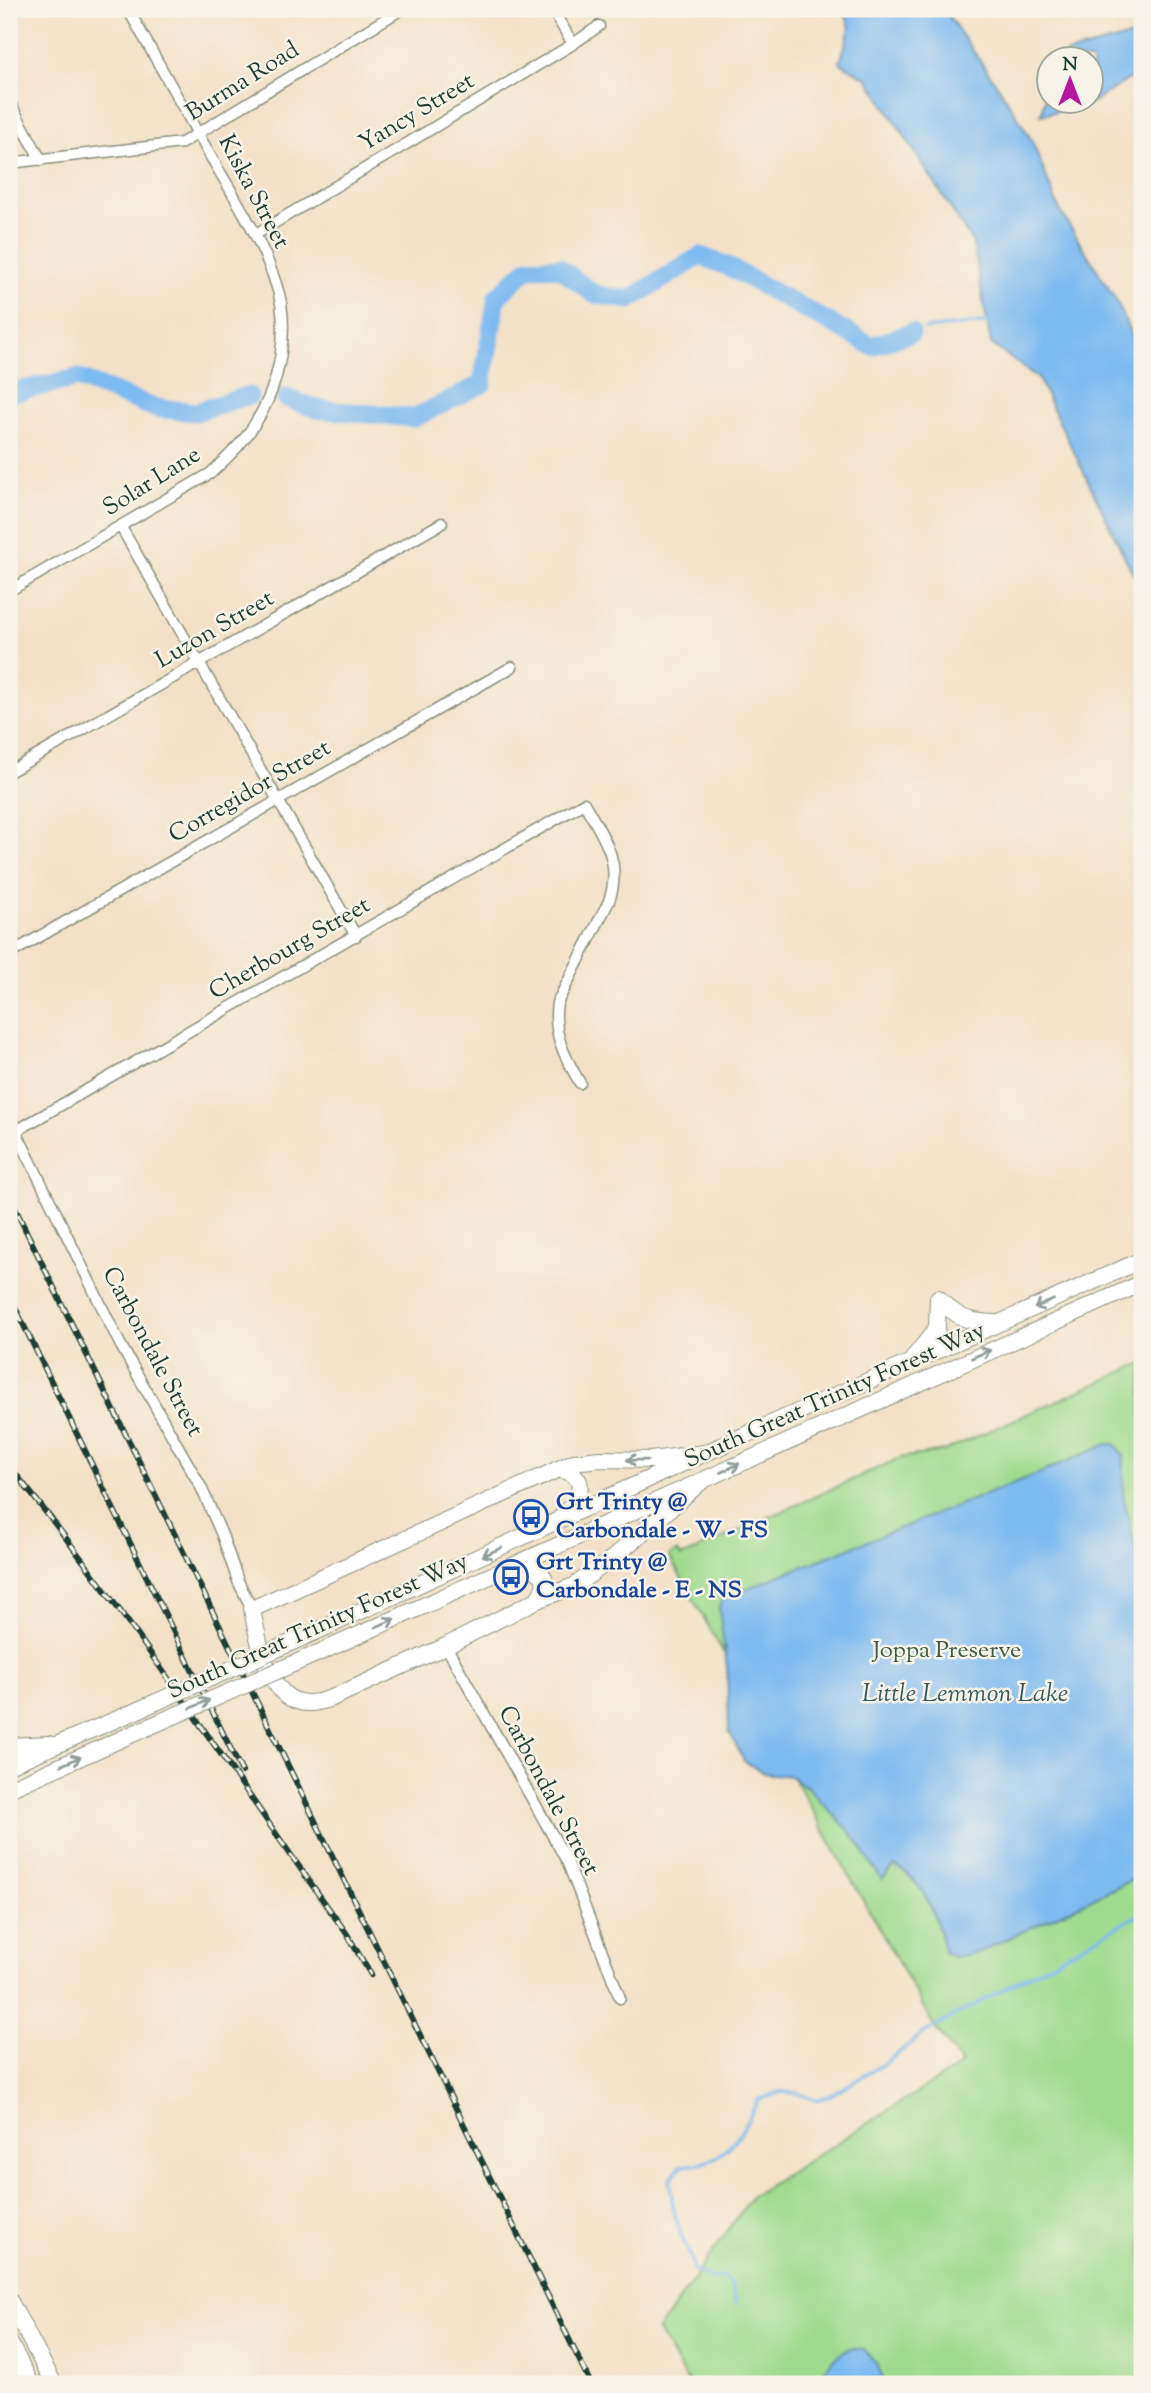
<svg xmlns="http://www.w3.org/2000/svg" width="1151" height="2393" viewBox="0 0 1151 2393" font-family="'Sorts Mill Goudy',serif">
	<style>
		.green { fill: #9fdb8e; stroke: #5f8c61; stroke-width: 2 }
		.water { fill: #7dbaf0; stroke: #4e7c92; stroke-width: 2 }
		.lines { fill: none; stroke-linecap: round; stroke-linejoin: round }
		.stream { stroke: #7dbaf0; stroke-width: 3.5 }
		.river { stroke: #7dbaf0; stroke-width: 19 }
		.minor-casing { stroke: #898f7e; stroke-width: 13 }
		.primary-casing { stroke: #898f7e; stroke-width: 18 }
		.minor { stroke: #fff; stroke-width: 10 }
		.primary { stroke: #fff; stroke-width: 16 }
		.rail-casing { stroke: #1f3d34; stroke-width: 6 }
		.rail { stroke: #f7f3e8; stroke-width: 3.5; stroke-dasharray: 10; stroke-linecap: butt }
		.primary-bridge-casing { stroke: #898f7e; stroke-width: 18; stroke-linecap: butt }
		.primary-bridge { stroke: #fff; stroke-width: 16 }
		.oneway { stroke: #8f9e9a }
		.labels { text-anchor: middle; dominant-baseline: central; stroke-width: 5; stroke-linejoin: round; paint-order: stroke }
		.street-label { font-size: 24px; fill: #1f3d34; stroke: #f7f3e8 }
		.transit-label { font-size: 24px; font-weight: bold; fill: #164399; stroke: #f7f3e8; text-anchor: start }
		.park-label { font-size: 24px; fill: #395d46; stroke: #f7f3e8 }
		.water-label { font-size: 26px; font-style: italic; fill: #365c63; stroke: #f7f3e8 }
	</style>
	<rect width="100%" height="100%" fill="#f7f3e8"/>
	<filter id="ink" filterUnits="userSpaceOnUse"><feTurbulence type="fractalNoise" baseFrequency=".0143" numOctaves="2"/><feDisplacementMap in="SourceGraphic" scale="14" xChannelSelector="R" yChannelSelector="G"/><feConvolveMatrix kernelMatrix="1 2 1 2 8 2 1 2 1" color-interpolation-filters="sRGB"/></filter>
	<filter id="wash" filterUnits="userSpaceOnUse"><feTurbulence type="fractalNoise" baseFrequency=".00686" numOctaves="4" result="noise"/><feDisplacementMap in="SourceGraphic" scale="28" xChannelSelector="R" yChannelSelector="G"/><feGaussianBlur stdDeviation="1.57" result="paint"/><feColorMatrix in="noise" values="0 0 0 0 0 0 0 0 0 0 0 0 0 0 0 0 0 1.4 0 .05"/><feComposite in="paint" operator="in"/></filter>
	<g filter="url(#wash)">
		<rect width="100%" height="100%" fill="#f3e1c7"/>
		<path class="green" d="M 1142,1363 L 1142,2384 L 689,2384 L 658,2330 L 752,2196 L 962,2064 L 934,2026 L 669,1556 L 677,1551 L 681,1557 L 900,1458 L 944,1451 Z"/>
		<path class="water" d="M 844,9 L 948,9 L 950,18 L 1004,95 L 1032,141 L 1059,209 L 1116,300 L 1142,360 L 1142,592 L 1038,378 L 991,344 L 973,243 L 868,79 L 840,63 L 850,28 Z
			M 1142,33 L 1142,71 L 1089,104 L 1041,115 L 1049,83 L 1050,102 L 1092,102 L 1092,60 L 1063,59 L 1067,53 Z
			M 1107,1444 L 1115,1444 L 1124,1456 L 1123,1494 L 1142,1577 L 1142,1875 L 980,1952 L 954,1957 L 945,1954 C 937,1920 928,1884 895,1866 L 882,1880 L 850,1831 L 807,1787 L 790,1776 L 764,1773 L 744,1761 L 729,1731 L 727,1667 L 719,1609 L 721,1601 L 730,1595 L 1040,1473 Z
			M 850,2348 L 864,2349 L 876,2363 L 886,2384 L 815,2384 L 833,2359 Z"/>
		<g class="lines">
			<path class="stream" d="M 925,329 L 992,322
				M 736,2303 L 731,2286 L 724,2277 L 712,2279 L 694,2271 C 694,2257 685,2248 681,2235 C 674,2216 671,2199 670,2179 L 681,2166 C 688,2165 696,2165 703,2163 C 731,2155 747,2124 758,2100 L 781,2092 L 798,2093 L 815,2100 L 830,2096 L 887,2062 L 924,2033 L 1142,1913"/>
			<path class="river" d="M 9,391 L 15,392 L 77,378 L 155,408 L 196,412 L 243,397 L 249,396
				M 286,398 L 317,409 L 414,418 L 482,384 L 497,297 L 528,268 L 559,267 L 594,294 L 629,300 L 700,256 L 725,265 L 872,346 L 911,333"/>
		</g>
	</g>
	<g filter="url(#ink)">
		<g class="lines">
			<g class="minor-casing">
				<path id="minor" d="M 552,9 L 573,44
					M 9,101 L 41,160
					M 9,163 L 182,143 L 402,9
					M 256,234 L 573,44 L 599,26
					M 121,527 L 356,936
					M 9,591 L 211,473 C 228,457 244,442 256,422 C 280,384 291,327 276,284 C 261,238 235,198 211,157 C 183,108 156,58 128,9
					M 9,772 L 442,523
					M 9,954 L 512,667
					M 9,1117 L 120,1344 L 201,1487 L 222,1535 L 238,1581 L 252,1609
					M 16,1131 L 584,803 C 603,837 623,861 609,901 L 557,1003 C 552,1034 565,1057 580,1083
					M 446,1646 L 567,1861 L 620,1998"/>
			</g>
			<g class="primary-casing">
				<path id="primary" d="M 938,1298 C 958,1318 966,1322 995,1323
					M 914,1357 L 937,1328 L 938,1298
					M 557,1469 C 594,1475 579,1500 560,1518
					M 702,1481 L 613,1558 L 574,1586 L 537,1600 L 446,1646 L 332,1698 C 322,1701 311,1705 300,1702 C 268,1696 257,1636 252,1609 L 574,1462 L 599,1459 L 651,1460 L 705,1453
					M 514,1567 C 538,1567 555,1575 537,1600
					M 315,1632 L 705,1453 L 1142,1260
					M 323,1651 L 1142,1283
					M 9,1746 L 49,1744
					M 9,1765 L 129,1714
					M 9,1789 L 137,1732
					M 9,2300 L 54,2384
					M 9,2342 L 31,2384"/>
			</g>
			<use href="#minor" class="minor"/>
			<use href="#primary" class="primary"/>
			<g class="rail-casing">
				<path id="rail" d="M 9,1196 L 591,2384
					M 9,1295 L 242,1772
					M 9,1466 C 131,1615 234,1778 347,1934 L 371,1975"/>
			</g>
			<use href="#rail" class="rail"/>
			<g class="primary-bridge-casing">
				<path id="primary-bridge" d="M 129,1714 L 315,1632
					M 137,1732 L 323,1651"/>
			</g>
			<use href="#primary-bridge" class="primary-bridge"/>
		</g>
		<defs><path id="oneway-shaft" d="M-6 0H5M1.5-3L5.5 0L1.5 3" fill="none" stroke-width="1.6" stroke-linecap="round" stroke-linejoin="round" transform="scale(1.75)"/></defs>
		<g class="oneway">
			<use href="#oneway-shaft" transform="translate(1044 1304) rotate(156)"/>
			<use href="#oneway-shaft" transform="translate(981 1354) rotate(-24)"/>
			<use href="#oneway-shaft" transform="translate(637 1460) rotate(-179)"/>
			<use href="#oneway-shaft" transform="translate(730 1468) rotate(-25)"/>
			<use href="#oneway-shaft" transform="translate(492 1552) rotate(156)"/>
			<use href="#oneway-shaft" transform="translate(385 1623) rotate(-24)"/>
			<use href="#oneway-shaft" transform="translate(200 1704) rotate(-24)"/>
			<use href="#oneway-shaft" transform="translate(71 1761) rotate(-24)"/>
		</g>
	</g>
	<defs>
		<g id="bus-ring" transform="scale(1.75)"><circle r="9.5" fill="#f7f3e8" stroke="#1a4fb4" stroke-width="1.5"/><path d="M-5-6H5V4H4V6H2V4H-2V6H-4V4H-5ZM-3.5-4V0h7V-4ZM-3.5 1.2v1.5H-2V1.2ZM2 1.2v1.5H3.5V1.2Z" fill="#1a4fb4"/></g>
	</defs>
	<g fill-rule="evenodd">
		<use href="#bus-ring" x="531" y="1517"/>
		<use href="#bus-ring" x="511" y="1577"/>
	</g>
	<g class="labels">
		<g class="street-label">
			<text transform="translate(243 82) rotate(-32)">Burma Road</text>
			<text transform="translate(417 113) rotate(-31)">Yancy Street</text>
			<text transform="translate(253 192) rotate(62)">Kiska Street</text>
			<text transform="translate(152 482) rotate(-32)">Solar Lane</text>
			<text transform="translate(215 630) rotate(-30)">Luzon Street</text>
			<text transform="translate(250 792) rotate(-30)">Corregidor Street</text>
			<text transform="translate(290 949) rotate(-30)">Cherbourg Street</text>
			<text transform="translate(152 1352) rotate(62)">Carbondale Street</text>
			<text transform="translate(835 1396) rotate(-24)">South Great Trinity Forest Way</text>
			<text transform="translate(318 1627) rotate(-24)">South Great Trinity Forest Way</text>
			<text transform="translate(548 1791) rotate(62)">Carbondale Street</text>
		</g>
		<g class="transit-label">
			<text x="556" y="1503">Grt Trinty @<tspan x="556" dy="28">Carbondale - W - FS</tspan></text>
			<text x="536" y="1563">Grt Trinty @<tspan x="536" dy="28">Carbondale - E - NS</tspan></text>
		</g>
		<g class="park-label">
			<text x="947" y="1651">Joppa Preserve</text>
		</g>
		<g class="water-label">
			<text x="965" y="1694">Little Lemmon Lake</text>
		</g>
	</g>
	<rect width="1151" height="2393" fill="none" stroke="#f7f3e8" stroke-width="35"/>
	<g transform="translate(1070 80)"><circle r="33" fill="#f7f3e8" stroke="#a1aaa0" stroke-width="2"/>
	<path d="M0-5L12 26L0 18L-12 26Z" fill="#b5179e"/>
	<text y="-10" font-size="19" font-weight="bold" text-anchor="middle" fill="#1f3d34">N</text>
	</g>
</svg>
